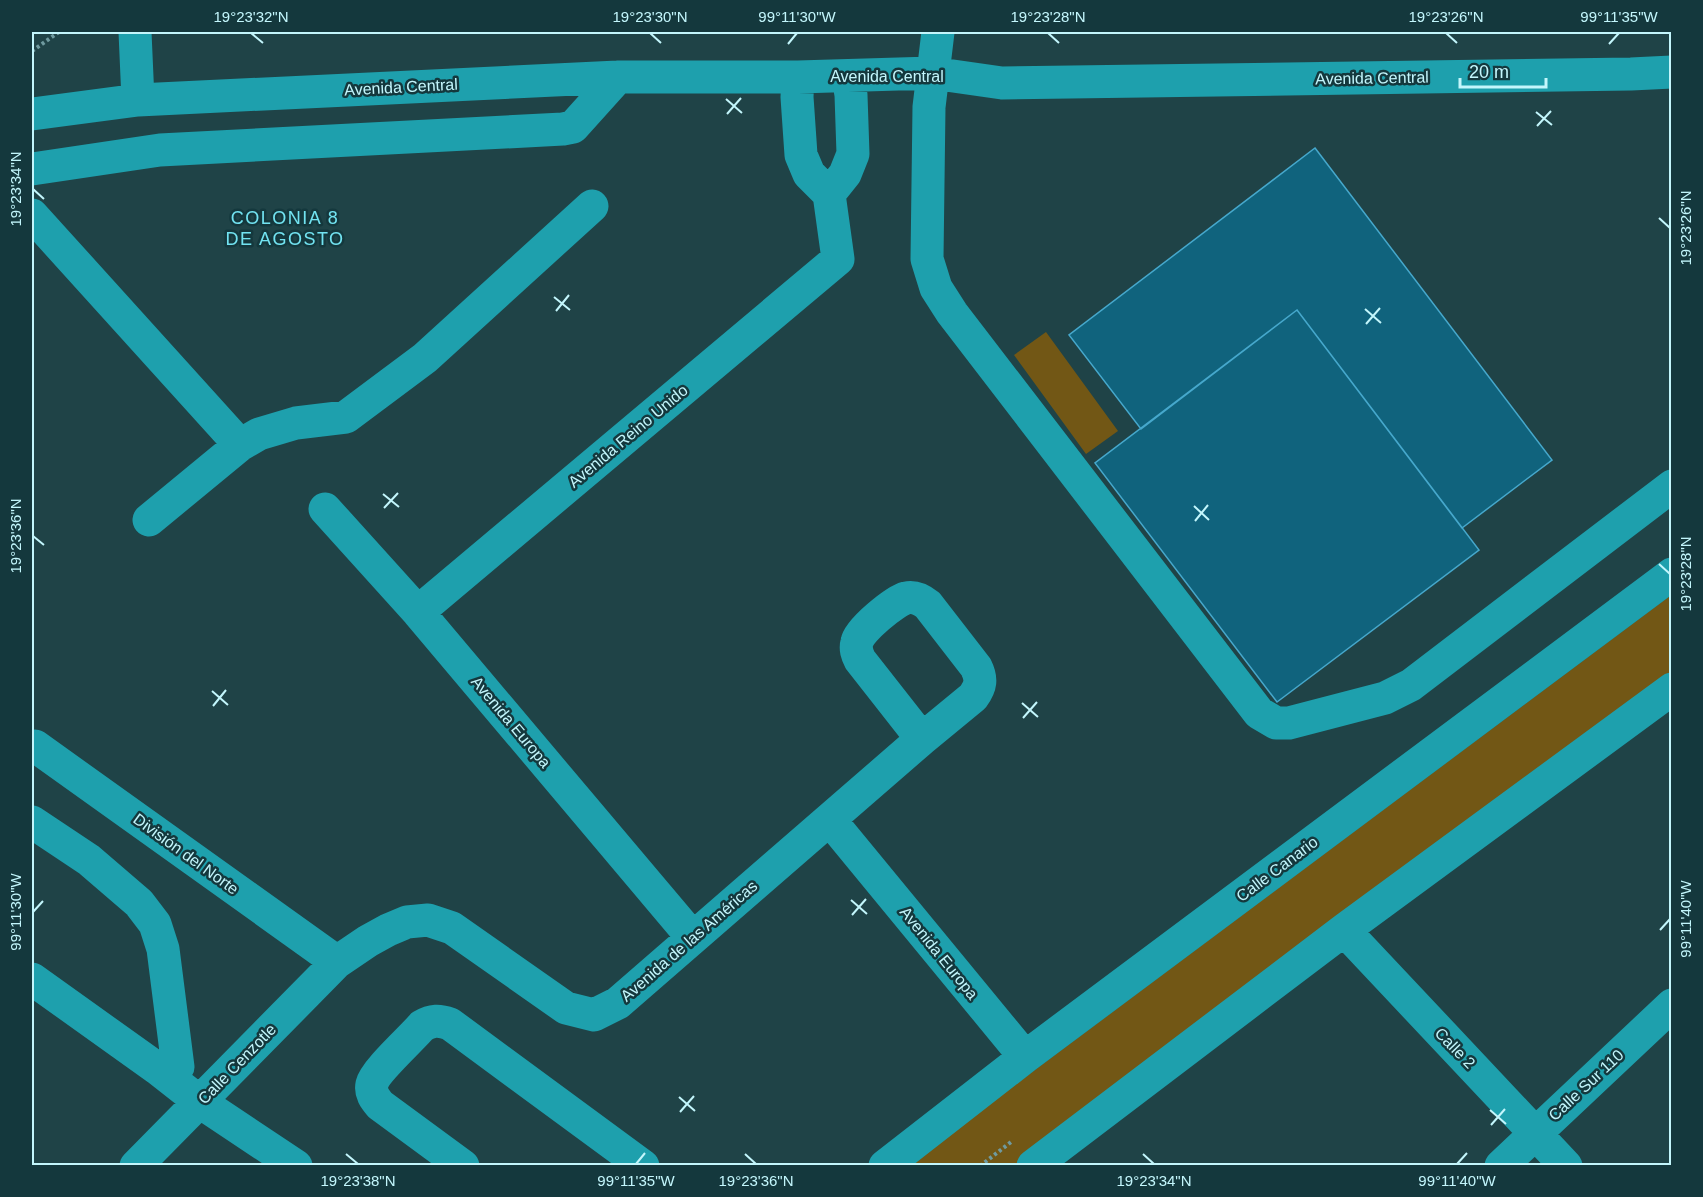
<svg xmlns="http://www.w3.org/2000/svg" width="1703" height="1197" viewBox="0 0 1703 1197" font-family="Arial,sans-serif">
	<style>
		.green { fill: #725715 }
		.building { fill: #10637d; stroke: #46a8cc; stroke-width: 1.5 }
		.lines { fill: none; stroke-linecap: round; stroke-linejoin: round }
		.path { stroke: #6f9a9f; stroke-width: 4; stroke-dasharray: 3 3; stroke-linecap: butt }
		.minor { stroke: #1ea0ad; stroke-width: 33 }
		.ticks { fill: none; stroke: #c3f6fc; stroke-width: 2 }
		.labels { text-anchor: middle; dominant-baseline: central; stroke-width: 5; stroke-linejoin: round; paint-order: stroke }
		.street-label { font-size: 16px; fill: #c3f6fc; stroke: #14383d }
		.neighbourhood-label { font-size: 18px; letter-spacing: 1.5px; fill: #72e3f1; stroke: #14383d }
		.neatline { fill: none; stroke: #c3f6fc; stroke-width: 2 }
		.ticks-label { font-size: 15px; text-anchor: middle; fill: #c3f6fc }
	</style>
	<rect width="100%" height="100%" fill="#1f4347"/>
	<path class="green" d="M 1046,332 L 1118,431 L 1086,454 L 1014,355 Z
		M 1671,595 L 1671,682 L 1022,1165 L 906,1166 Z"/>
	<path class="building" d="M 1315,148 L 1552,460 L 1462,528 L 1297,310 L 1141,429 L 1069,335 Z
		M 1297,310 L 1479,550 L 1277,702 L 1095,463 Z"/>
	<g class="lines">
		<path class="path" d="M 32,51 L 59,32
			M 980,1166 L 1011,1142"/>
		<path class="minor" d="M 135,32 L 138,100
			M 938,32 L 929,107 L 927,259 L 936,288 L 952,313 L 1259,713 L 1276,723 L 1289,723 L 1385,698 L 1411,685 L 1672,486
			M 32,114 L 138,100 L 618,77 L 798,77 L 932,73 L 1002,83 L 1631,74 L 1672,72
			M 32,169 L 160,150 L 563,129 L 573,127 L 618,77
			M 829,194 L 845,174 L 853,154 L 851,95 L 848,76
			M 32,215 L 240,445
			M 325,509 L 418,612 L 693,938
			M 149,520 L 240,445 L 259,434 L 296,423 L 346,417 L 425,358 L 592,206
			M 418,612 L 838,259 L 829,194 L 809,174 L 801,155 L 797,97 L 798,77
			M 35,746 L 337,962
			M 830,820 L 1025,1057
			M 32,822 L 89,860 L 139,903 L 155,924 L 163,949 L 178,1067 L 170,1078
			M 1344,930 L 1566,1166
			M 32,979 L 158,1069 L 200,1102 L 296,1166
			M 136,1166 L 337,962 L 368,941 L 388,930 L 407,922 L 428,920 L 452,928 L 566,1008 L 594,1015 L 618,1003 L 922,739 L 973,697 C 981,686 982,679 976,667 L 928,605 C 922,600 915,596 906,598 C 895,601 859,630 857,642 C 855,649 857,654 860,660 L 922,739
			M 463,1166 L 380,1105 C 375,1099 370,1093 372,1084 C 375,1071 412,1038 422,1026 C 432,1020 439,1020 450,1024 L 643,1166
			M 885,1166 L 1025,1057 L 1672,574
			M 1033,1166 L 1344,930 L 1672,689
			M 1501,1166 L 1672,1005"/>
	</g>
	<path class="ticks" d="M 251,33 L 263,43M 650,33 L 661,43M 1048,33 L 1059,43M 1446,33 L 1457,43M 788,44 L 797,33M 1609,44 L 1619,33M 726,99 L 742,113M 1536,112 L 1552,125M 727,114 L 741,98M 1537,126 L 1551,111M 33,189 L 44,199M 1659,218 L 1670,228M 554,297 L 570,310M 1365,309 L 1381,323M 556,311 L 569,295M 1366,324 L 1380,308M 383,494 L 399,507M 1194,506 L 1209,520M 384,508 L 398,493M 1195,521 L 1208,505M 33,536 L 44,545M 1659,564 L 1670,574M 212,691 L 228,705M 1022,703 L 1038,717M 213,706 L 226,690M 1023,718 L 1037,702M 851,900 L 867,914M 33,912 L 43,901M 852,915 L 866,899M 1660,930 L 1670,919M 679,1097 L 695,1111M 1490,1110 L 1506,1124M 680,1112 L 694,1096M 1491,1125 L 1505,1109M 346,1154 L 358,1164M 745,1154 L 756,1164M 1143,1154 L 1154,1164M 636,1164 L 645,1153M 1457,1164 L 1467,1153"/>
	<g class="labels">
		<g class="street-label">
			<text x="887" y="76">Avenida Central</text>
			<text transform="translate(1372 78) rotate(-1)">Avenida Central</text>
			<text transform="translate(401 87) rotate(-3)">Avenida Central</text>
			<text transform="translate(628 436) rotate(-40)">Avenida Reino Unido</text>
			<text transform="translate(511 722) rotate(50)">Avenida Europa</text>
			<text transform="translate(186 854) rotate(36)">División del Norte</text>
			<text transform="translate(1277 869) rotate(-37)">Calle Canario</text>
			<text transform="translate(689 941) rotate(-41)">Avenida de las Américas</text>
			<text transform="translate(939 953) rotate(51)">Avenida Europa</text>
			<text transform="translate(1455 1048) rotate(46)">Calle 2</text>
			<text transform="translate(237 1064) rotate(-46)">Calle Cenzotle</text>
			<text transform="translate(1586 1085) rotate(-43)">Calle Sur 110</text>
		</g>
		<g class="neighbourhood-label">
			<text x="285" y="218">COLONIA 8<tspan x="285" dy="21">DE AGOSTO</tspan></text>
		</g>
	</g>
	<rect width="1703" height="1197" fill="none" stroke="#14383d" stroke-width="66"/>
	<path d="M1460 78v9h86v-9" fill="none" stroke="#c3f6fc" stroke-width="3"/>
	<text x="1469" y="78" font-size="18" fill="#c3f6fc" stroke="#14383d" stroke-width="4.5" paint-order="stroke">20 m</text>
	<rect x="33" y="33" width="1637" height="1131" class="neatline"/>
	<g class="ticks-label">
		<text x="251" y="22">19°23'32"N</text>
		<text x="650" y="22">19°23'30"N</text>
		<text x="797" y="22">99°11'30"W</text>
		<text x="1048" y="22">19°23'28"N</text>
		<text x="1446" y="22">19°23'26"N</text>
		<text x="1619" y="22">99°11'35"W</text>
		<text transform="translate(16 189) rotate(-90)" y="5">19°23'34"N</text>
		<text transform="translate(1686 228) rotate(-90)" y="5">19°23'26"N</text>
		<text transform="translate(16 536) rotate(-90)" y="5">19°23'36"N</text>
		<text transform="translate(1686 574) rotate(-90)" y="5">19°23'28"N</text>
		<text transform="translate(16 912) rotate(-90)" y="5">99°11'30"W</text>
		<text transform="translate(1686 919) rotate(-90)" y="5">99°11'40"W</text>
		<text x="358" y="1186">19°23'38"N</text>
		<text x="636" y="1186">99°11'35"W</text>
		<text x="756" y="1186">19°23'36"N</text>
		<text x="1154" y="1186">19°23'34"N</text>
		<text x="1457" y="1186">99°11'40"W</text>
	</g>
</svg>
